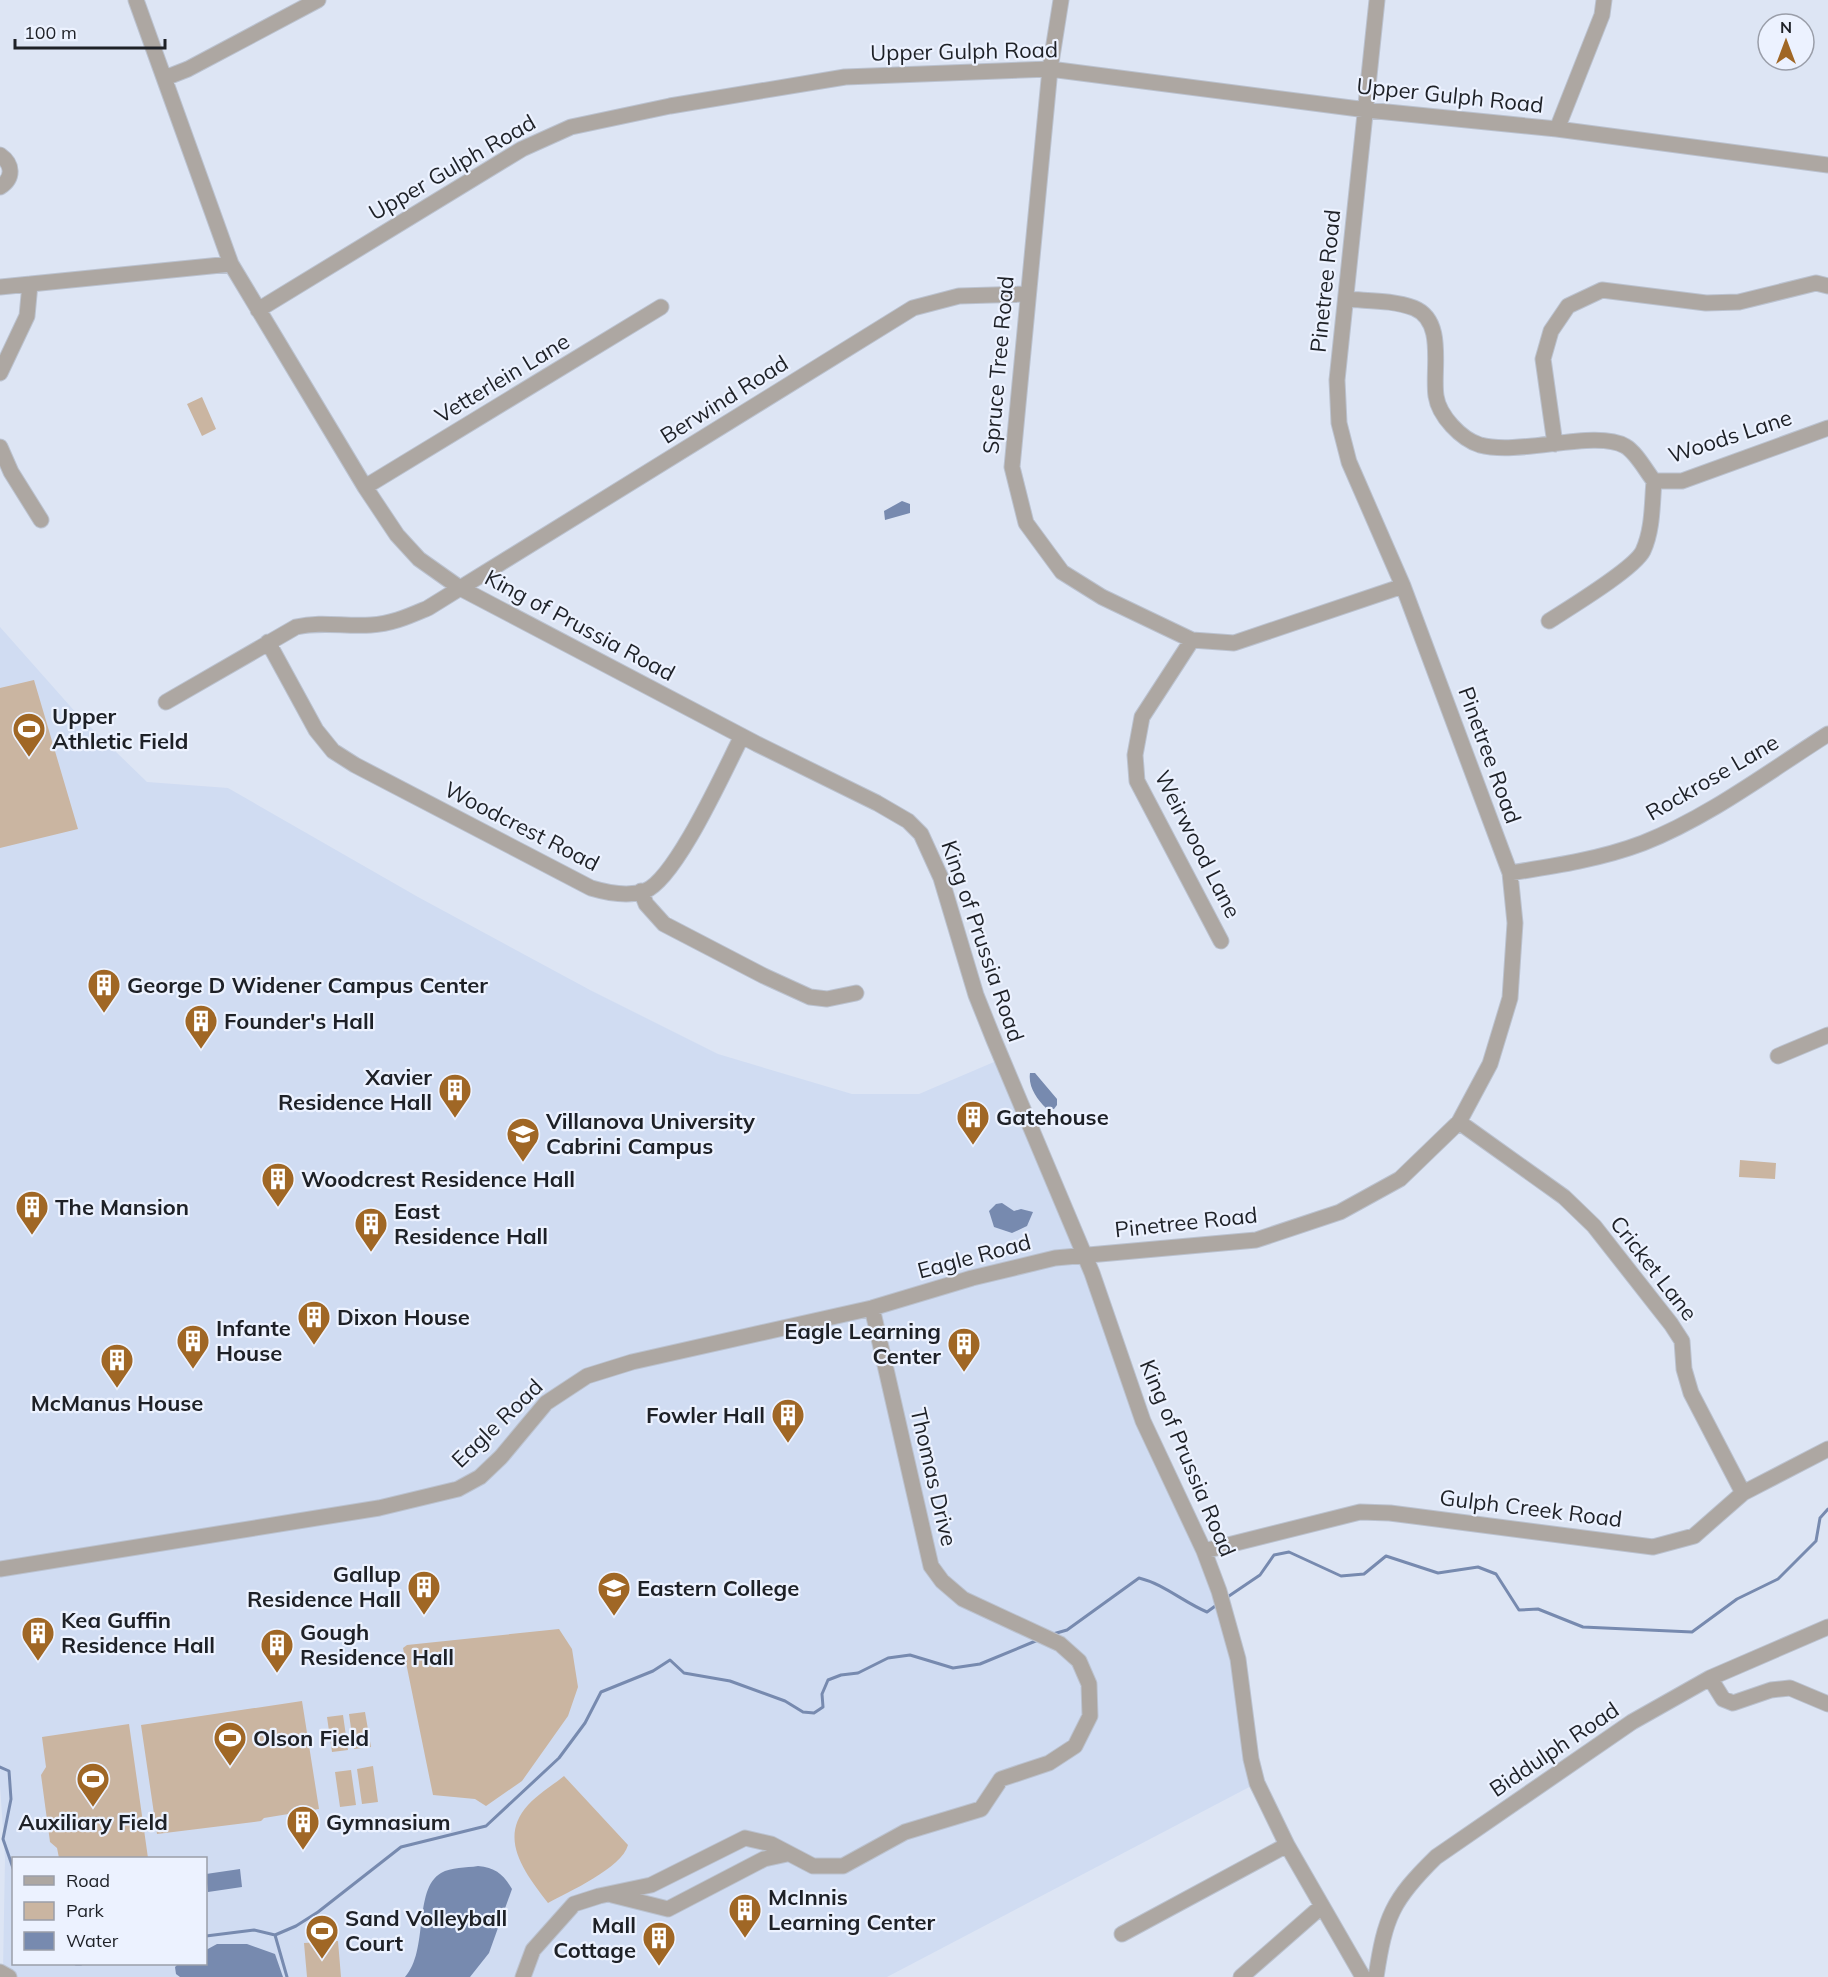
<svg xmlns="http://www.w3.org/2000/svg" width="1828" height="1977" viewBox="0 0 1828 1977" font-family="Mulish,sans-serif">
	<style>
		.built { fill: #d0dcf2; fill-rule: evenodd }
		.green { fill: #cab5a1 }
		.water { fill: #778aaf }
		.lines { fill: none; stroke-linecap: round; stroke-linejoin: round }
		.stream { stroke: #778aaf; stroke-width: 3 }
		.minor-casing { stroke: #bbc2cf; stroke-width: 17 }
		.minor { stroke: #ada7a2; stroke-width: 15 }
		.labels { text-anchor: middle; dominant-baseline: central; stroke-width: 4.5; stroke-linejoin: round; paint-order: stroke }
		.street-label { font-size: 22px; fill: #1e2127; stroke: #ecf2ff }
		.poi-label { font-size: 22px; font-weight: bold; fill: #1e2127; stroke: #ecf2ff; text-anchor: start }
	</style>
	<rect width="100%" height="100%" fill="#dde5f4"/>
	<path class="built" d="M 0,627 L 78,715 L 147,782 L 228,788 L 418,897 L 590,990 L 718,1054 L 852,1094 L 919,1094 L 1001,1059 L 1143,1421 L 1219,1591 L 1257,1783 L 887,1977 L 9,1977 L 3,1972 L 5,1858 L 0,1786 ZM 14,1858 L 206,1858 L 206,1964 L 14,1964 Z"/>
	<path class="green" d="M 202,397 L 216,429 L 202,436 L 187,404 Z
		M 34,680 L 78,829 L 0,848 L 0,688 Z
		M 1740,1160 L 1776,1163 L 1775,1179 L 1739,1177 Z
		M 559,1629 L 572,1649 L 578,1687 L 568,1716 L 522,1781 L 486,1806 L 475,1799 L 433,1795 L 403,1648 L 407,1645 Z
		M 302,1701 L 319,1809 L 264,1818 L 261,1821 L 157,1834 L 141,1725 Z
		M 365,1712 L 371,1747 L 354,1749 L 349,1714 Z
		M 343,1715 L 348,1750 L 332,1752 L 327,1717 Z
		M 129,1724 L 148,1858 L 59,1858 L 57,1848 L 50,1842 L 41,1775 L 46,1767 L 42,1737 Z
		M 373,1766 L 378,1802 L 362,1804 L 357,1769 Z
		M 351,1770 L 356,1805 L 340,1807 L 335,1772 Z
		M 564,1776 L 628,1845 C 622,1868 568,1892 548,1903 C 526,1874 497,1839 528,1805 C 538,1794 553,1785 564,1776 Z
		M 338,1941 L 341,1977 L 307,1977 L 304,1943 Z"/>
	<path class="water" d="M 902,501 L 910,504 L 910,513 L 885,520 L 884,511 Z
		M 1030,1073 L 1035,1073 L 1057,1099 L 1057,1105 L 1054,1109 L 1046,1108 C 1037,1099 1028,1087 1030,1073 Z
		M 1002,1203 L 1014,1211 L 1021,1209 L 1033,1212 L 1027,1226 L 1012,1233 L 994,1227 L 989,1211 L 996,1204 Z
		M 478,1866 C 496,1868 503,1874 512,1889 L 489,1953 L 470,1977 L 405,1977 C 429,1951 413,1889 441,1873 C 451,1867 466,1868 478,1866 Z
		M 240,1869 L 242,1887 L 208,1892 L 206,1874 Z
		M 217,1944 L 247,1944 L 275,1954 L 283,1977 L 180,1977 L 176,1974 L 175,1967 L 178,1964 L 206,1964 L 206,1950 Z"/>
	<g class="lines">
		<path class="stream" d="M 1226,1598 L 1260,1575 L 1274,1555 L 1289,1552 L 1341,1576 L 1364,1574 L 1386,1556 L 1438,1573 L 1478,1567 L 1496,1574 L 1519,1610 L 1538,1609 L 1583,1627 L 1692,1632 L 1737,1599 L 1778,1579 L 1816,1541 L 1820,1518 L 1828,1509
			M 1053,1634 L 1067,1630 L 1139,1578 C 1164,1584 1183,1602 1207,1612 L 1218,1604
			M 0,1767 L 9,1771 L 11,1799 L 3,1839 L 14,1871
			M 275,1935 L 287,1977
			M 206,1936 L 254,1930 L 275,1935 L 296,1926 L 318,1912 L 401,1847 L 486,1826 L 559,1758 L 585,1723 L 601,1692 L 653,1671 L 670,1660 L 684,1673 L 730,1681 L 785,1701 L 803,1712 L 814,1713 L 823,1707 L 822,1694 L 828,1680 L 841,1675 L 858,1673 L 888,1658 L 910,1655 L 953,1668 L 980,1664 L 1038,1640
			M 76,1964 L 81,1964"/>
		<g class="minor-casing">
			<path id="minor" d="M 136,0 L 231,264 L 365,487 L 397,535 L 419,559 L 460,588 L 757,744 L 877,803 L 908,821 L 921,834 L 941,878 L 976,995 L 994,1040 L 1092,1273 L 1143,1421 L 1204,1551 L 1219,1591 L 1238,1659 L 1251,1759 L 1257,1783 L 1287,1845 L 1363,1977
				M 1061,0 L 1050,69 L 1012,467 L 1026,523 L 1062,572 L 1102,597 L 1192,640 L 1234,643 L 1403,586
				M 165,78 L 188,69 L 318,0
				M 1557,129 L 1602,15 L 1604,0
				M 0,155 C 13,164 14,178 0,187
				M 0,287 L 231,264
				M 1346,299 C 1368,301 1393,300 1414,308 C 1446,321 1432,370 1436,396 C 1439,416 1461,439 1480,445 C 1520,456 1596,429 1625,446 C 1636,452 1646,471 1654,481 L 1682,481 L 1828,428
				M 258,310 L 522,149 L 571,127 L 670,106 L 845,77 L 1050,69 L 1367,110 L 1557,129 L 1828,165
				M 0,373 L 27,316 L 30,284
				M 1555,444 L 1543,359 L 1551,331 L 1568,306 L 1602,290 L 1706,303 L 1739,302 L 1816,283 L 1828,286
				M 0,447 L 11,472 L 41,520
				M 365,487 L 661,307
				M 1549,621 C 1569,608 1634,569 1643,551 C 1653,529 1652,504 1654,481
				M 1192,640 L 1142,717 L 1135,755 L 1137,781 L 1221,941
				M 268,642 L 316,730 L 333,751 L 355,765 L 591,888 C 608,893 628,897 645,891 C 676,879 725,769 742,736
				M 166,702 L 296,627 C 322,621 345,627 371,625 C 392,624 409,616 428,608 L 913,308 L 959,296 L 1026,294
				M 1510,873 C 1555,866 1601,859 1643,843 C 1709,817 1768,772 1828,734
				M 641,891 L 646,904 L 664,924 L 764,976 L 810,997 L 827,999 L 856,993
				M 1778,1056 L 1828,1035
				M 1459,1122 L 1564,1197 L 1594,1226 L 1671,1324 L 1682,1341 L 1684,1369 L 1691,1393 L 1743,1493
				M 1204,1551 L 1360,1512 L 1390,1513 L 1653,1547 L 1694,1536 L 1743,1493 L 1828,1449
				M 0,1569 L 379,1508 L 458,1489 L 480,1477 L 501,1457 L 546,1403 L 587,1376 L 632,1362 L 872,1308 L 972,1278 L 1055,1258 L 1256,1240 L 1340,1212 L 1400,1179 L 1459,1122 L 1490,1064 L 1510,998 L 1515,923 L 1510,873 L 1403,586 L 1349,462 L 1339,423 L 1337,380 L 1377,0
				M 1710,1678 L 1723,1699 L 1733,1703 L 1771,1690 L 1790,1688 L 1828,1704
				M 612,1895 L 668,1909 L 764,1859 L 787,1854
				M 1122,1934 L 1287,1845
				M 0,1972 L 9,1977
				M 523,1977 L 533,1950 L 574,1904 L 599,1896 L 651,1885 L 745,1838 L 771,1844 L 813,1866 L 843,1866 L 905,1832 L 981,1809 L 1001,1779 L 1049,1763 L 1075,1746 L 1090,1716 L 1089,1684 L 1079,1661 L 1060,1644 L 963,1599 L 942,1581 L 931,1566 L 872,1308
				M 1241,1977 L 1322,1906
				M 1376,1977 C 1385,1917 1392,1900 1436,1857 L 1632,1722 L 1710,1678 L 1828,1627"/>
		</g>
		<use href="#minor" class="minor"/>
	</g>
	<defs>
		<g id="stadium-pin" transform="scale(1.725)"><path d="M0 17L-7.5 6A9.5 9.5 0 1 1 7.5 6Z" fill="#a06725" stroke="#ecf2ff"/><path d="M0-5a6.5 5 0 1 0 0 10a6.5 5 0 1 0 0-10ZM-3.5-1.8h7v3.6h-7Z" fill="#fff"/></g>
		<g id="building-pin" transform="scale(1.725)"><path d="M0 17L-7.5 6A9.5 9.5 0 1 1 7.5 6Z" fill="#a06725" stroke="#ecf2ff"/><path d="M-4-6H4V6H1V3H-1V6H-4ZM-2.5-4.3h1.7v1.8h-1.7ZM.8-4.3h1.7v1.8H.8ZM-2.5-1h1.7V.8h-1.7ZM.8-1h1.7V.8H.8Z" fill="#fff"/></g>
		<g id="university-pin" transform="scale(1.725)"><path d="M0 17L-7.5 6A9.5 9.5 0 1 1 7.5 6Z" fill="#a06725" stroke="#ecf2ff"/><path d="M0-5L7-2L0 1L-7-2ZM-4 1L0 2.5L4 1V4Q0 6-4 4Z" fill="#fff"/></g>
		<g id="school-pin" transform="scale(1.725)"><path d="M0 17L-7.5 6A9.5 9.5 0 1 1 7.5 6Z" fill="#a06725" stroke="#ecf2ff"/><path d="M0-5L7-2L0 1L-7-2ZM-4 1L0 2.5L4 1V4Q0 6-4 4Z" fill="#fff"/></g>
	</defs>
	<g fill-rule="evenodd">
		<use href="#stadium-pin" x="29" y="729"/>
		<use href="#building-pin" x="104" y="985"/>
		<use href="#building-pin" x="201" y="1021"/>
		<use href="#building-pin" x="455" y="1090"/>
		<use href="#building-pin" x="973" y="1117"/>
		<use href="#university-pin" x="523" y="1134"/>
		<use href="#building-pin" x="278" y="1179"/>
		<use href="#building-pin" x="32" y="1207"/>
		<use href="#building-pin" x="371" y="1224"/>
		<use href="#building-pin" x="314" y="1317"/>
		<use href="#building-pin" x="193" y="1341"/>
		<use href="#building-pin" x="964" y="1344"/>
		<use href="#building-pin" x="117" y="1360"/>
		<use href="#building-pin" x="788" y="1415"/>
		<use href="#building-pin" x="424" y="1587"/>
		<use href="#school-pin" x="614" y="1588"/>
		<use href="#building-pin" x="38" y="1633"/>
		<use href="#building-pin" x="277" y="1645"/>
		<use href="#stadium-pin" x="230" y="1738"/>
		<use href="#stadium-pin" x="93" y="1779"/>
		<use href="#building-pin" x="303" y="1822"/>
		<use href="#building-pin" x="745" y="1910"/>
		<use href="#stadium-pin" x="322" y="1931"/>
		<use href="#building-pin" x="659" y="1938"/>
	</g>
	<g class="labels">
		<g class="street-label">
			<text transform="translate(964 51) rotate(-1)">Upper Gulph Road</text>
			<text transform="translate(1450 95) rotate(6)">Upper Gulph Road</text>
			<text transform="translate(452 167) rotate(-30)">Upper Gulph Road</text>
			<text transform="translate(1325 281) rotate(-84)">Pinetree Road</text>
			<text transform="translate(998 365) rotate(-85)">Spruce Tree Road</text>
			<text transform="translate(502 378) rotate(-31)">Vetterlein Lane</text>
			<text transform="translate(724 399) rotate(-32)">Berwind Road</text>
			<text transform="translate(1730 436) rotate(-18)">Woods Lane</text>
			<text transform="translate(580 625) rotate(28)">King of Prussia Road</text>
			<text transform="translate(1490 755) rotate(70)">Pinetree Road</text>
			<text transform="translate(1712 777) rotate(-30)">Rockrose Lane</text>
			<text transform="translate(522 826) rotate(27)">Woodcrest Road</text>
			<text transform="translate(1198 844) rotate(63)">Weirwood Lane</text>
			<text transform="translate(983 941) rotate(71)">King of Prussia Road</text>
			<text transform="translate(1186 1222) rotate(-6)">Pinetree Road</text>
			<text transform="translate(974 1256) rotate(-15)">Eagle Road</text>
			<text transform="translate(1654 1268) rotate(52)">Cricket Lane</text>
			<text transform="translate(497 1423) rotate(-44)">Eagle Road</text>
			<text transform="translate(1188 1458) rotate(67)">King of Prussia Road</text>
			<text transform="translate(934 1477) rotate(77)">Thomas Drive</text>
			<text transform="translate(1531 1508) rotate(7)">Gulph Creek Road</text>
			<text transform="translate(1554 1749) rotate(-34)">Biddulph Road</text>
		</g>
		<g class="poi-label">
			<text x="52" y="716">Upper<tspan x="52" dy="25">Athletic Field</tspan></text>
			<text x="127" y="985">George D Widener Campus Center</text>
			<text x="224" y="1021">Founder's Hall</text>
			<text x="432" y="1077" text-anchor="end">Xavier<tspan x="432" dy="25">Residence Hall</tspan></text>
			<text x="996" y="1117">Gatehouse</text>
			<text x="546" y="1121">Villanova University<tspan x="546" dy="25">Cabrini Campus</tspan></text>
			<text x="301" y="1179">Woodcrest Residence Hall</text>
			<text x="55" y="1207">The Mansion</text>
			<text x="394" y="1211">East<tspan x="394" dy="25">Residence Hall</tspan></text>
			<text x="337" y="1317">Dixon House</text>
			<text x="216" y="1328">Infante<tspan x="216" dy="25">House</tspan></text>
			<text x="941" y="1331" text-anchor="end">Eagle Learning<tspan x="941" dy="25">Center</tspan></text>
			<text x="117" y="1403" text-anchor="middle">McManus House</text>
			<text x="765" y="1415" text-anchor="end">Fowler Hall</text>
			<text x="401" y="1574" text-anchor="end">Gallup<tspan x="401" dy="25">Residence Hall</tspan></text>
			<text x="637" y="1588">Eastern College</text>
			<text x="61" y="1620">Kea Guffin<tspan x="61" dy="25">Residence Hall</tspan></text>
			<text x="300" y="1632">Gough<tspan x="300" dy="25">Residence Hall</tspan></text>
			<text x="253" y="1738">Olson Field</text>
			<text x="93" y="1822" text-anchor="middle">Auxiliary Field</text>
			<text x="326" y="1822">Gymnasium</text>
			<text x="768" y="1897">McInnis<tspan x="768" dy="25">Learning Center</tspan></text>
			<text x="345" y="1918">Sand Volleyball<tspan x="345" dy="25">Court</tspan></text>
			<text x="636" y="1925" text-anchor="end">Mall<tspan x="636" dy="25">Cottage</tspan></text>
		</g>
	</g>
	<rect x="12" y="1857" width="195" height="108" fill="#ecf2ff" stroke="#9a9ea9" stroke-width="1.5"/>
	<rect x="24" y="1876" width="30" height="9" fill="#ada7a2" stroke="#9a9ea9" stroke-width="1.5"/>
	<text x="66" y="1887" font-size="18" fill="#1e2127">Road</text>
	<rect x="24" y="1902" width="30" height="18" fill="#cab5a1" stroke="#9a9ea9" stroke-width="1.5"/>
	<text x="66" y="1917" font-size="18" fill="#1e2127">Park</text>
	<rect x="24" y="1932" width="30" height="18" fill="#778aaf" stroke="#9a9ea9" stroke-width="1.5"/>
	<text x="66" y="1947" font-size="18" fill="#1e2127">Water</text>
	<g transform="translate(1786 42)"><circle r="28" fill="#ecf2ff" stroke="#9a9ea9" stroke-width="1.5"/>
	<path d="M0-4.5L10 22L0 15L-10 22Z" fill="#a06725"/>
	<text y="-9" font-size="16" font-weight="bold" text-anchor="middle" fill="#1e2127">N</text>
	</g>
	<path d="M15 39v9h150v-9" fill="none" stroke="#1e2127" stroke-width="3"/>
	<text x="24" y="39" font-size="18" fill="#1e2127" stroke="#ecf2ff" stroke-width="4.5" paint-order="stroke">100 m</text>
</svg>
